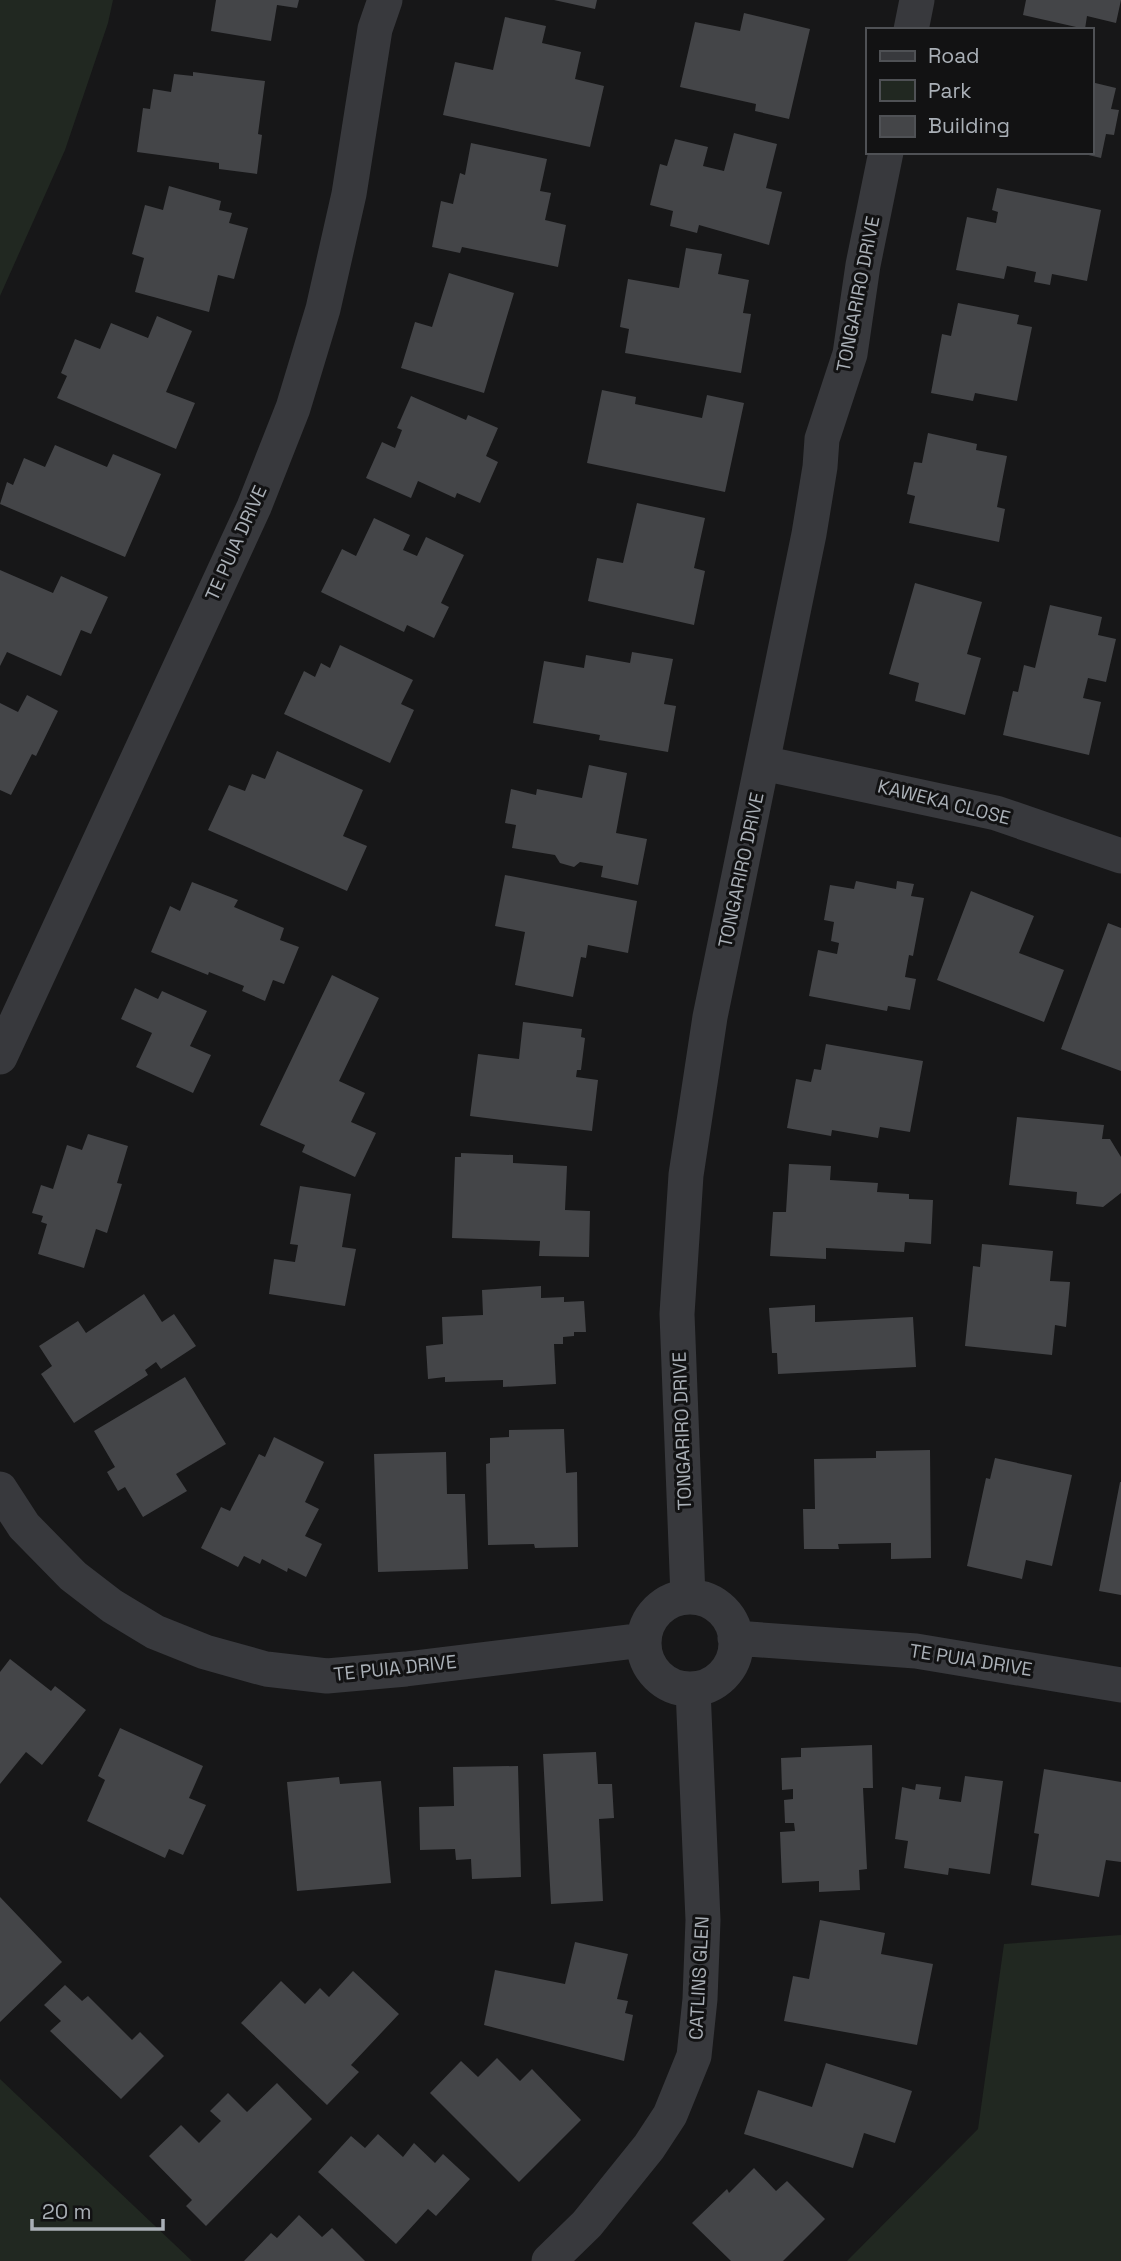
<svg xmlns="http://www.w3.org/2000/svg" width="1121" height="2261" viewBox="0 0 1121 2261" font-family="'Space Grotesk',sans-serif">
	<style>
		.green { fill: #212821 }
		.building { fill: #444548 }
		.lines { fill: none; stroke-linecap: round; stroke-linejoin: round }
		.minor { stroke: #38393d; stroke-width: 35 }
		.labels { text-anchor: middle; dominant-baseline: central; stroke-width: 6; stroke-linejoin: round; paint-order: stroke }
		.street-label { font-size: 19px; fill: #aab0b7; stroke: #121213 }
	</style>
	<rect width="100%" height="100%" fill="#171718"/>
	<path class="green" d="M 0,0 L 113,0 L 108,23 L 65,150 L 0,296 Z
		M 1121,1935 L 1121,2261 L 847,2261 L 978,2129 L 1004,1944 Z
		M 0,2079 L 192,2261 L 0,2261 Z"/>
	<path class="building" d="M 216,0 L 299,0 L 297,8 L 277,5 L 271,41 L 211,31 Z
		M 554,0 L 597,0 L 595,9 Z
		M 1026,0 L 1121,0 L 1116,23 L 1087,16 L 1085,29 L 1023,15 Z
		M 744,13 L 810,29 L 789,119 L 755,111 L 756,104 L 680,87 L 695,22 L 740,31 Z
		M 505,17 L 546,26 L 542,43 L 581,52 L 575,79 L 604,86 L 590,147 L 443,115 L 455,62 L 493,70 Z
		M 193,72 L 265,81 L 258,134 L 262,135 L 257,174 L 219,169 L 219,163 L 137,152 L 143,108 L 150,109 L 153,89 L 171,92 L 174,74 L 193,76 Z
		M 1091,82 L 1116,88 L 1111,109 L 1119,110 L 1114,135 L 1106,134 L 1101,158 L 1080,153 L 1091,152 Z
		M 734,133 L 777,144 L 766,188 L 782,192 L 769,245 L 699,225 L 697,233 L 670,226 L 673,211 L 650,205 L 660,164 L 667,166 L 675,139 L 708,147 L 703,166 L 724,171 Z
		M 471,143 L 547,159 L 540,191 L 551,193 L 545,220 L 566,225 L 558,267 L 462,247 L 460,253 L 432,247 L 441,201 L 453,204 L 460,173 L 465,175 Z
		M 169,186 L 221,201 L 219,210 L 232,213 L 229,223 L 248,228 L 234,279 L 218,275 L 209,312 L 135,292 L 144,258 L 132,254 L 145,205 L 163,210 Z
		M 997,188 L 1101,210 L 1087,281 L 1052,274 L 1050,285 L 1034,282 L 1036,272 L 1007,266 L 1004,279 L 956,270 L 967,217 L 996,223 L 998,212 L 992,210 Z
		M 686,248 L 722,254 L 718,274 L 749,280 L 743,313 L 751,314 L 741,373 L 625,353 L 629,329 L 620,327 L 628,279 L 679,288 Z
		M 449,273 L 514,293 L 484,393 L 401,368 L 415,322 L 432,327 Z
		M 958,303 L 1019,315 L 1017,324 L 1032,327 L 1017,401 L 975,393 L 973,401 L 931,393 L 942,334 L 951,336 Z
		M 157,316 L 192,331 L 166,392 L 195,403 L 176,449 L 57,398 L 67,376 L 61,373 L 75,339 L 100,349 L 111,323 L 148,338 Z
		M 602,390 L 636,397 L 635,404 L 702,418 L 707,395 L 744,403 L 725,492 L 587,463 Z
		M 411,396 L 466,420 L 468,415 L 498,428 L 486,456 L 498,462 L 480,503 L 457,493 L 455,498 L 418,481 L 411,498 L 366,478 L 382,442 L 395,448 L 402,430 L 397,428 Z
		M 928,433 L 977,444 L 976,450 L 1007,456 L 997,507 L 1005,509 L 999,542 L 909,523 L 915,496 L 907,494 L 914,462 L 922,463 Z
		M 55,445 L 107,467 L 113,454 L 161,474 L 125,557 L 0,504 L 7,482 L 13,485 L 24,458 L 45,467 Z
		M 637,503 L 705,518 L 694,568 L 705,571 L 694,625 L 588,601 L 597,558 L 623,563 Z
		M 374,518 L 410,535 L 403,550 L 417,556 L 426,537 L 464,555 L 441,603 L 449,607 L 434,638 L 407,625 L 404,632 L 321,592 L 342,549 L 356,556 Z
		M 0,570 L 53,593 L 61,576 L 108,597 L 91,634 L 81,630 L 61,676 L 7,652 L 0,666 Z
		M 915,583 L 982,602 L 967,654 L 981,658 L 965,715 L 915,701 L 919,683 L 889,674 Z
		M 1050,605 L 1102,617 L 1098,635 L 1116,639 L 1106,682 L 1088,678 L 1083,698 L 1101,702 L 1089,755 L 1003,735 L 1013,691 L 1018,692 L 1024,665 L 1035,668 Z
		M 340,645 L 413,680 L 401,704 L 414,710 L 390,763 L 284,714 L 304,671 L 315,677 L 321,663 L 330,668 Z
		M 632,652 L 673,659 L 664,704 L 676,706 L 668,752 L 599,740 L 600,735 L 533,723 L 544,661 L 584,668 L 586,655 L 630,663 Z
		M 27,695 L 58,711 L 36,756 L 32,754 L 11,795 L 0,790 L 0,703 L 18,712 Z
		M 277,751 L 363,790 L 343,836 L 367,846 L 347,891 L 208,830 L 229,785 L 245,791 L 252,774 L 265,779 Z
		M 589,765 L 627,773 L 616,833 L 647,839 L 638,885 L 601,877 L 603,866 L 580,862 L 574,867 L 560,863 L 555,855 L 512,848 L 516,825 L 505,823 L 511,789 L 536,795 L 537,789 L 582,798 Z
		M 505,875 L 637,901 L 628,953 L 588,945 L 586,958 L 581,957 L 573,997 L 515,985 L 525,932 L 495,926 Z
		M 856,881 L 896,889 L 897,881 L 914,884 L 911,896 L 924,898 L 913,956 L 909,955 L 905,977 L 916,979 L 910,1010 L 888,1006 L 887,1011 L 809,996 L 818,950 L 837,954 L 839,943 L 831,941 L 834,922 L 824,920 L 830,885 L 854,889 Z
		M 192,882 L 238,900 L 234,907 L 284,928 L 280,940 L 299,947 L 284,984 L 273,980 L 265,1001 L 242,991 L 244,986 L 209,972 L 208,975 L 151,952 L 170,906 L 180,911 Z
		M 971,891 L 1034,916 L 1019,953 L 1064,970 L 1044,1022 L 937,980 Z
		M 1108,923 L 1121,928 L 1121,1071 L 1061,1049 Z
		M 332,975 L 379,998 L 339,1081 L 365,1093 L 351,1122 L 376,1133 L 355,1177 L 302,1152 L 305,1145 L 260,1125 Z
		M 135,988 L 158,999 L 162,991 L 207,1011 L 190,1046 L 211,1055 L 193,1093 L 136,1067 L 152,1033 L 121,1019 Z
		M 523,1022 L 582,1029 L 581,1037 L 585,1038 L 581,1070 L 577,1070 L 576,1077 L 598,1080 L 592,1131 L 470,1116 L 478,1054 L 519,1059 Z
		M 826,1044 L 923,1061 L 910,1132 L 880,1127 L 878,1138 L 832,1130 L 831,1136 L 787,1128 L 796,1079 L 811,1082 L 814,1069 L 821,1070 Z
		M 1017,1117 L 1104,1125 L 1102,1139 L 1110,1139 L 1121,1157 L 1121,1193 L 1103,1207 L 1076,1204 L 1077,1192 L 1009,1185 Z
		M 88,1134 L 128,1146 L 117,1183 L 122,1184 L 107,1233 L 96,1229 L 84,1268 L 38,1254 L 47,1224 L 41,1222 L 43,1216 L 32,1213 L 41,1185 L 53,1189 L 67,1145 L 82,1150 Z
		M 461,1153 L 513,1155 L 513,1163 L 567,1166 L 565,1210 L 590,1211 L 589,1257 L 539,1256 L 540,1241 L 452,1238 L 455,1157 L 461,1157 Z
		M 789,1164 L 831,1166 L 830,1180 L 878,1183 L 877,1192 L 909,1194 L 909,1199 L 933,1200 L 931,1244 L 905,1242 L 904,1252 L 826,1248 L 826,1259 L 770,1256 L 773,1212 L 786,1212 Z
		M 300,1186 L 351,1194 L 342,1247 L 356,1249 L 345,1306 L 269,1294 L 274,1259 L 295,1262 L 298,1245 L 290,1244 Z
		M 982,1244 L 1053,1251 L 1050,1281 L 1070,1282 L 1066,1327 L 1055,1325 L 1052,1355 L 965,1346 L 973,1266 L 980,1267 Z
		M 541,1286 L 541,1298 L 564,1297 L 564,1302 L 584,1301 L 586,1332 L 574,1332 L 574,1336 L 563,1337 L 563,1344 L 554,1344 L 556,1384 L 503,1387 L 503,1380 L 445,1382 L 445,1377 L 428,1379 L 426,1346 L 443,1344 L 442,1317 L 483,1315 L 482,1290 Z
		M 144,1294 L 162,1322 L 174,1314 L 196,1346 L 161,1369 L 156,1362 L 145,1370 L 148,1375 L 74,1423 L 41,1374 L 52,1366 L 39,1346 L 78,1321 L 86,1333 Z
		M 815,1305 L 815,1322 L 913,1317 L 916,1367 L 778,1374 L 777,1353 L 772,1353 L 769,1308 Z
		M 185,1377 L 226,1444 L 176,1474 L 187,1491 L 143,1517 L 125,1487 L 118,1491 L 107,1472 L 115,1467 L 94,1431 Z
		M 564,1429 L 566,1473 L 577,1472 L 578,1547 L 535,1548 L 534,1544 L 488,1545 L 486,1464 L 490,1463 L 490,1438 L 509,1437 L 509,1430 Z
		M 274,1437 L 324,1462 L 305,1502 L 319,1509 L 305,1536 L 322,1544 L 306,1577 L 288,1568 L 287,1572 L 262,1559 L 260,1564 L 244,1556 L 238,1567 L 201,1548 L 221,1507 L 230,1511 L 259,1454 L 265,1457 Z
		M 930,1450 L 931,1558 L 891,1559 L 891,1543 L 838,1544 L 839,1549 L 804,1549 L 803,1509 L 815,1509 L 814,1459 L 876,1458 L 876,1451 Z
		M 446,1452 L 447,1494 L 465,1494 L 468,1569 L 378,1572 L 374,1454 Z
		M 995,1458 L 1072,1475 L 1052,1566 L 1026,1560 L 1022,1579 L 967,1566 L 986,1478 L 990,1479 Z
		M 1120,1482 L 1121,1482 L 1121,1595 L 1099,1591 Z
		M 10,1659 L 51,1691 L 55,1686 L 86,1710 L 42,1765 L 26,1752 L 0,1784 L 0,1672 Z
		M 120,1728 L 203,1766 L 189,1798 L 206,1805 L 183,1855 L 169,1849 L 165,1858 L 87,1821 L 105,1780 L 98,1776 Z
		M 872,1745 L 873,1788 L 863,1788 L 867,1869 L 859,1870 L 860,1890 L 819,1892 L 819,1881 L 782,1883 L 780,1832 L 795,1831 L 794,1823 L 785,1823 L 784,1800 L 793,1799 L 793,1789 L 782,1790 L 781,1758 L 801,1757 L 801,1748 Z
		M 596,1752 L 598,1784 L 612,1784 L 614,1818 L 599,1819 L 603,1901 L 551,1904 L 543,1754 Z
		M 518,1766 L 521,1877 L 472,1879 L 471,1859 L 456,1860 L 455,1849 L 420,1850 L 419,1807 L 454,1806 L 453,1767 Z
		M 1044,1769 L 1121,1782 L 1121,1862 L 1106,1860 L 1099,1897 L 1031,1885 L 1039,1834 L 1034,1833 Z
		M 965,1776 L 1003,1781 L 990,1874 L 949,1868 L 948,1875 L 904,1868 L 908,1841 L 895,1839 L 902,1787 L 915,1790 L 916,1784 L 941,1787 L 939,1799 L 961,1802 Z
		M 339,1777 L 340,1784 L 381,1781 L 391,1883 L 297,1891 L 287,1782 Z
		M 0,1897 L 62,1962 L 0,2022 Z
		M 820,1920 L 885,1933 L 881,1954 L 933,1964 L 917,2045 L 784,2021 L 793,1976 L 809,1979 Z
		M 575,1942 L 628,1954 L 617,1999 L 628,2001 L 625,2013 L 633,2015 L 624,2061 L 484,2025 L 495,1970 L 565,1984 Z
		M 353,1971 L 399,2014 L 351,2065 L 359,2072 L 327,2105 L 241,2023 L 281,1981 L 305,2004 L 320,1988 L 329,1997 Z
		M 65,1985 L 82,2001 L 88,1996 L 132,2040 L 140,2032 L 164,2056 L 121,2099 L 50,2031 L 61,2021 L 44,2005 Z
		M 497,2058 L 520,2081 L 532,2069 L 581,2120 L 519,2182 L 430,2093 L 461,2061 L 478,2077 Z
		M 826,2063 L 912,2091 L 895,2143 L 864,2133 L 853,2168 L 744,2134 L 758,2090 L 812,2107 Z
		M 277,2083 L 312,2119 L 206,2226 L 186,2206 L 192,2200 L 149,2156 L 181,2125 L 199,2143 L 221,2121 L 210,2111 L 228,2093 L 247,2112 Z
		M 378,2134 L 403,2157 L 414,2143 L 435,2163 L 443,2154 L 470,2179 L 436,2216 L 428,2209 L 396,2244 L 318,2172 L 351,2136 L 365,2148 Z
		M 754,2168 L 776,2191 L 787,2181 L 825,2219 L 783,2261 L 731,2261 L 692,2223 L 727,2189 L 729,2193 Z
		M 299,2215 L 322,2237 L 332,2228 L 365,2261 L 244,2261 L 271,2233 L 277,2238 Z"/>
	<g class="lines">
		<path class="minor" d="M 911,30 L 917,0
			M 763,763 L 996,813 L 1121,856
			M 0,1057 L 254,507 L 293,408 L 323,309 L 349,194 L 375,29 L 385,0
			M 0,1489 L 24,1526 L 73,1576 L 112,1606 L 155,1632 L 205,1652 L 266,1669 L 327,1676 L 406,1669 L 644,1640
			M 688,1597 L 677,1314 L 686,1175 L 710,1017 L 809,534 L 820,467 L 822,439 L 850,354 L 863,265 L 886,152
			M644 1643a46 46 0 1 1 92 0a46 46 0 1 1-92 0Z
			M 735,1638 L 916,1651 L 1121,1685
			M 549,2261 L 587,2224 L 649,2147 L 670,2115 L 694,2056 L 700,1999 L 703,1920 L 693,1689"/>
	</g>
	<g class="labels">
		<g class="street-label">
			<text transform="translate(858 294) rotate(-79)">TONGARIRO DRIVE</text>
			<text transform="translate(236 543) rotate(-66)">TE PUIA DRIVE</text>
			<text transform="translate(944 802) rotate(14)">KAWEKA CLOSE</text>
			<text transform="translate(741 870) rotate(-78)">TONGARIRO DRIVE</text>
			<text transform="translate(682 1431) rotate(-92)">TONGARIRO DRIVE</text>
			<text transform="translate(971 1660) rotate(9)">TE PUIA DRIVE</text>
			<text transform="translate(395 1668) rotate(-6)">TE PUIA DRIVE</text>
			<text transform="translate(699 1978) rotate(-87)">CATLINS GLEN</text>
		</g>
	</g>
	<rect x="866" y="28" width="228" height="126" fill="#121213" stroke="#4f5155" stroke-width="2"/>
	<rect x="880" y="51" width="35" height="10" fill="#38393d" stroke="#4f5155" stroke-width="2"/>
	<text x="928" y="63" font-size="21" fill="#aab0b7">Road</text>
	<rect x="880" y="80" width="35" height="21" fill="#212821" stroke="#4f5155" stroke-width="2"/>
	<text x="928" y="98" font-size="21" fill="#aab0b7">Park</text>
	<rect x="880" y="116" width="35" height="21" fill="#444548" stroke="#4f5155" stroke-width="2"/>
	<text x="928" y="133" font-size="21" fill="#aab0b7">Building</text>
	<path d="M32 2219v10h131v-10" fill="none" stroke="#aab0b7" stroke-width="3.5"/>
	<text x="42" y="2219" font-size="21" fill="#aab0b7" stroke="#121213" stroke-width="5" paint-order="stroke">20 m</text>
</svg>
